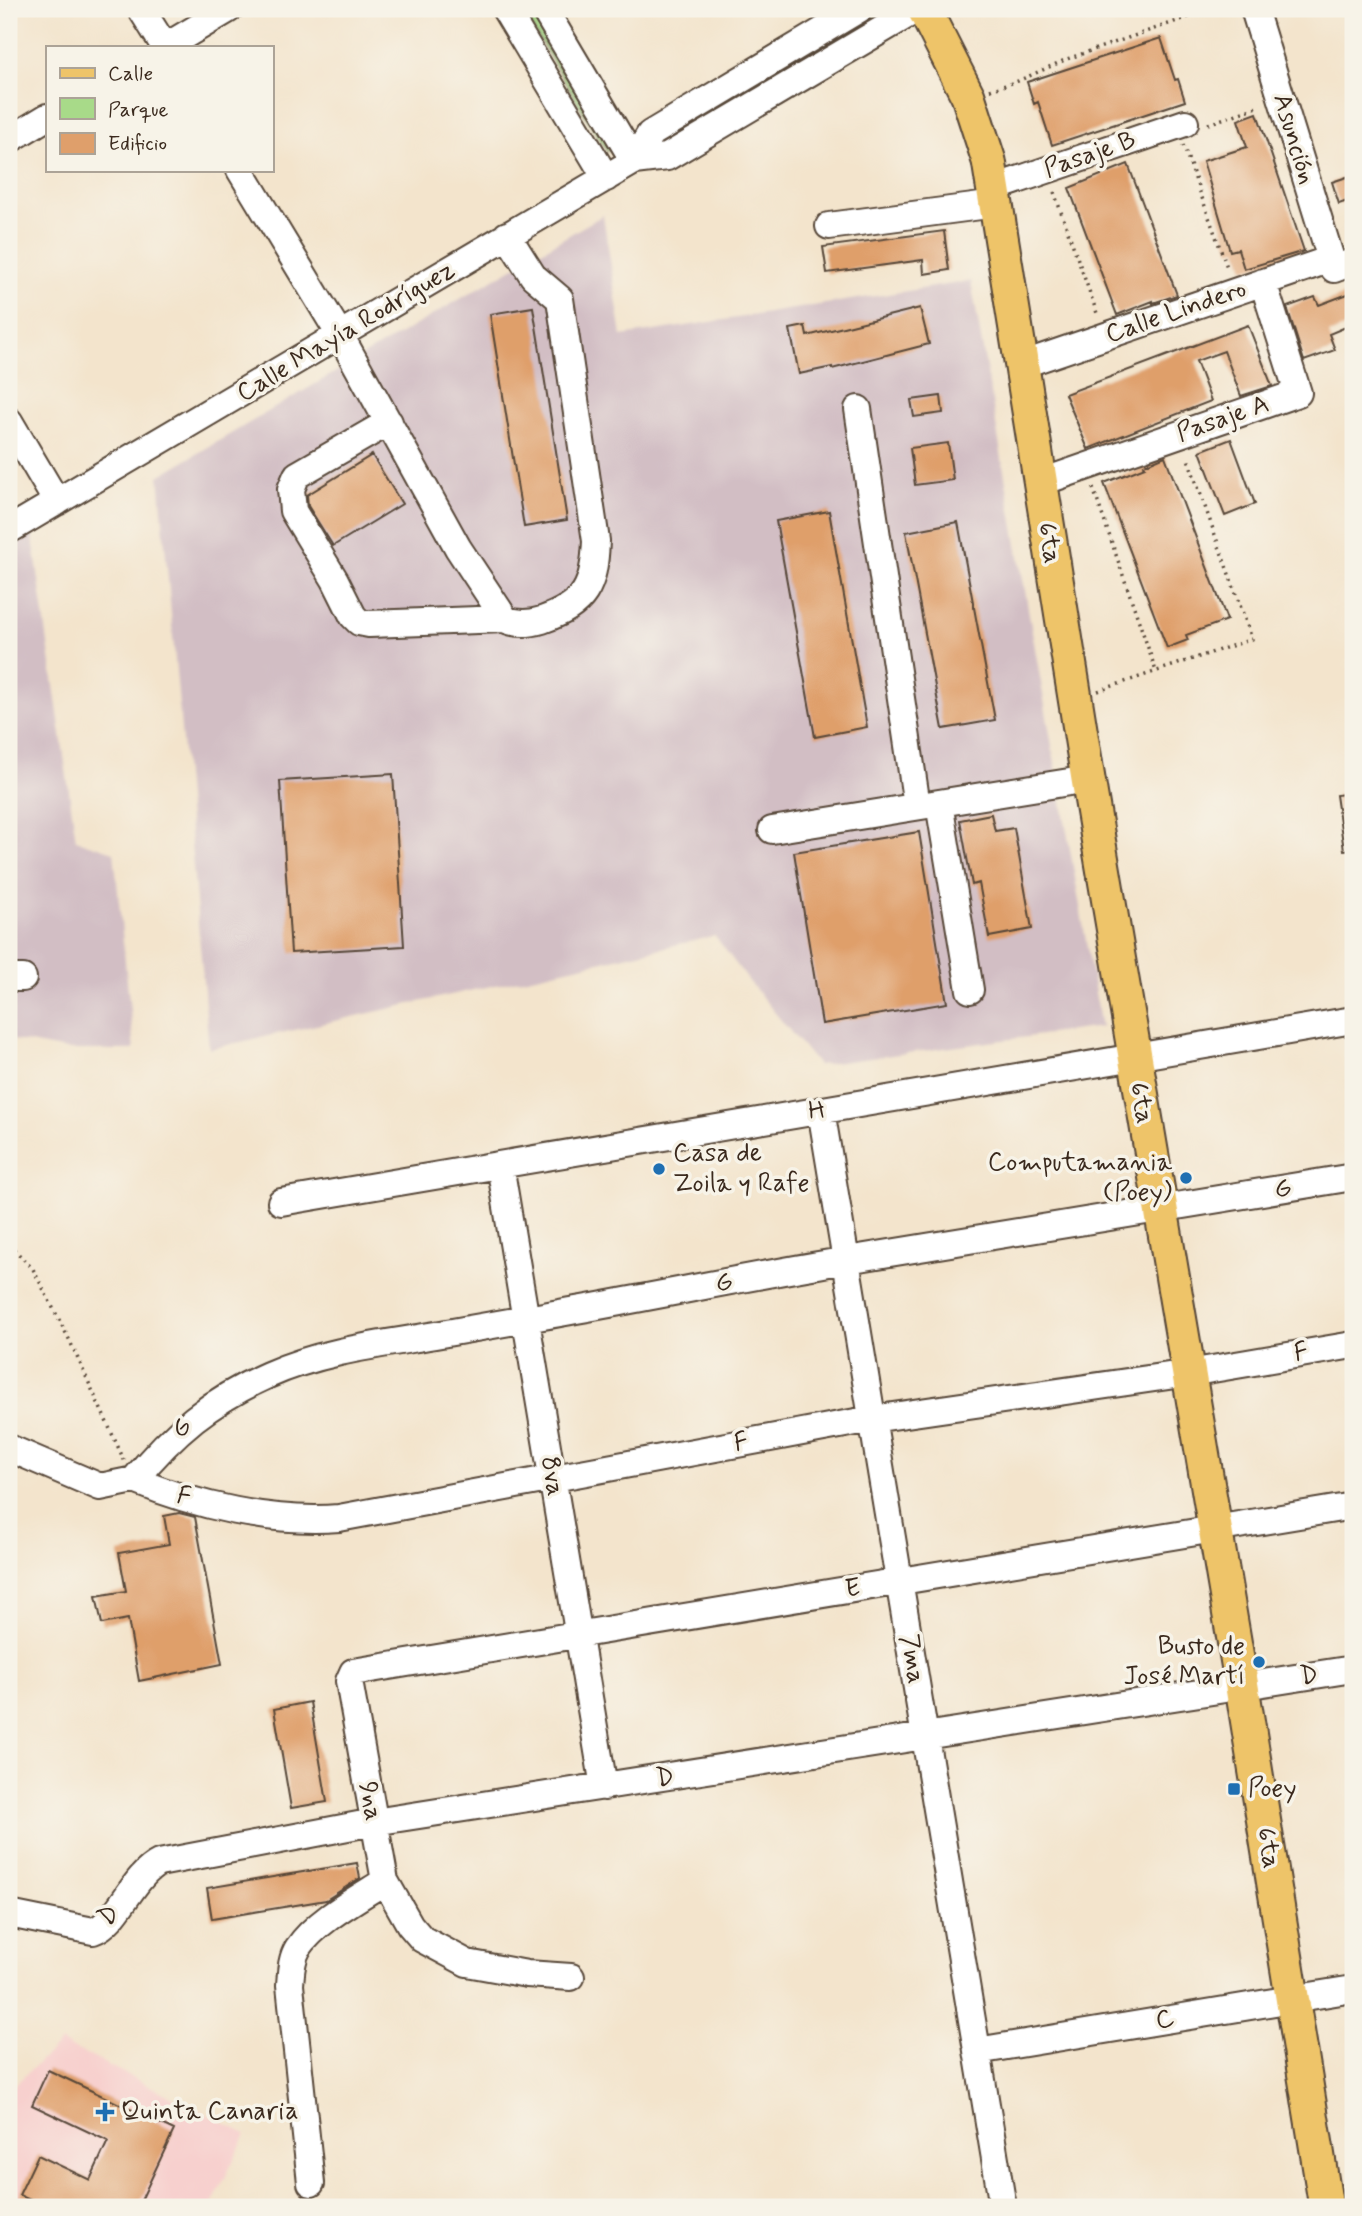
<svg xmlns="http://www.w3.org/2000/svg" width="1362" height="2216" viewBox="0 0 1362 2216" font-family="Mynerve,sans-serif">
	<style>
		.built { fill: #f7d0ce }
		.industrial { fill: #d2bec4 }
		.green { fill: #a8da89; stroke: #728254; stroke-width: 2 }
		.building { fill: #df9f6b }
		.lines { fill: none; stroke-linecap: round; stroke-linejoin: round }
		.minor-casing { stroke: #574638; stroke-width: 30 }
		.major-casing { stroke: #574638; stroke-width: 37 }
		.path { stroke: #574638; stroke-width: 3.5; stroke-dasharray: 2 5; stroke-linecap: butt }
		.minor { stroke: #fff; stroke-width: 26 }
		.major { stroke: #eec469; stroke-width: 33 }
		.poi-dot { fill: #1f6fb2; stroke: #f7f3e8; stroke-width: 2.5 }
		.labels { text-anchor: middle; dominant-baseline: central; stroke-width: 7; stroke-linejoin: round; paint-order: stroke }
		.street-label { font-size: 26px; fill: #3b2a1e; stroke: #f7f3e8 }
		.poi-label { font-size: 26px; fill: #3b2a1e; stroke: #f7f3e8; text-anchor: start }
	</style>
	<rect width="100%" height="100%" fill="#f7f3e8"/>
	<filter id="ink" filterUnits="userSpaceOnUse"><feTurbulence type="fractalNoise" baseFrequency=".0143" numOctaves="2"/><feDisplacementMap in="SourceGraphic" scale="14" xChannelSelector="R" yChannelSelector="G"/><feConvolveMatrix kernelMatrix="1 2 1 2 8 2 1 2 1" color-interpolation-filters="sRGB"/></filter>
	<filter id="wash" filterUnits="userSpaceOnUse"><feTurbulence type="fractalNoise" baseFrequency=".00686" numOctaves="4" result="noise"/><feDisplacementMap in="SourceGraphic" scale="28" xChannelSelector="R" yChannelSelector="G"/><feGaussianBlur stdDeviation="1.57" result="paint"/><feColorMatrix in="noise" values="0 0 0 0 0 0 0 0 0 0 0 0 0 0 0 0 0 1.4 0 .05"/><feComposite in="paint" operator="in"/></filter>
	<g filter="url(#wash)">
		<rect width="100%" height="100%" fill="#f3e4cc"/>
		<path class="built" d="M 61,2042 L 246,2134 L 211,2207 L 9,2207 L 9,2090 Z"/>
		<path class="industrial" d="M 603,215 L 622,336 L 971,281 L 1101,1027 L 818,1065 L 748,980 L 715,936 L 209,1049 L 159,476 Z
			M 30,517 L 76,840 L 114,852 L 134,1050 L 66,1050 L 9,1039 L 9,530 Z"/>
		<path class="green" d="M 521,9 L 535,9 L 616,145 L 607,151 Z
			M 872,9 L 882,24 L 668,149 L 660,134 Z"/>
		<g id="blocks">
			<path class="building" d="M 1161,38 L 1175,80 L 1178,79 L 1185,101 L 1052,145 L 1038,102 L 1034,104 L 1027,82 Z
				M 1257,113 L 1304,251 L 1244,269 L 1238,249 L 1230,251 L 1203,161 L 1247,147 L 1238,120 Z
				M 1128,164 L 1177,295 L 1153,303 L 1153,301 L 1117,315 L 1069,188 Z
				M 1353,175 L 1353,199 L 1339,204 L 1332,182 Z
				M 944,231 L 949,270 L 924,274 L 923,260 L 827,273 L 823,247 Z
				M 1353,292 L 1353,324 L 1329,334 L 1335,350 L 1304,361 L 1287,307 L 1315,297 L 1319,305 Z
				M 533,307 L 567,520 L 524,527 L 490,314 Z
				M 920,308 L 929,344 L 832,369 L 832,367 L 799,374 L 790,329 L 805,326 L 807,336 Z
				M 1248,325 L 1272,386 L 1241,396 L 1224,351 L 1196,361 L 1211,401 L 1088,449 L 1065,394 Z
				M 941,396 L 943,413 L 914,417 L 911,400 Z
				M 1231,439 L 1255,504 L 1225,516 L 1200,451 Z
				M 948,443 L 953,480 L 915,485 L 910,448 Z
				M 372,455 L 402,504 L 333,546 L 308,506 L 307,495 Z
				M 1165,456 L 1227,620 L 1186,635 L 1188,640 L 1167,648 L 1104,483 L 1145,467 L 1144,465 Z
				M 829,511 L 867,727 L 815,737 L 776,521 Z
				M 958,522 L 995,720 L 943,729 L 906,532 Z
				M 393,774 L 404,946 L 291,953 L 280,781 Z
				M 1353,793 L 1353,849 L 1344,850 L 1336,795 Z
				M 991,814 L 995,831 L 1014,828 L 1032,929 L 989,937 L 979,883 L 972,885 L 960,820 Z
				M 919,832 L 947,1003 L 822,1024 L 794,852 Z
				M 179,1513 L 195,1517 L 222,1664 L 139,1681 L 128,1619 L 102,1624 L 96,1596 L 126,1591 L 119,1553 L 169,1544 L 164,1516 Z
				M 310,1702 L 327,1802 L 291,1808 L 274,1709 Z
				M 357,1863 L 360,1878 L 326,1900 L 212,1919 L 207,1888 Z
				M 48,2070 L 174,2130 L 138,2207 L 45,2207 L 19,2195 L 38,2155 L 90,2180 L 108,2141 L 32,2105 Z"/>
		</g>
	</g>
	<g filter="url(#ink)">
		<use href="#blocks" fill-opacity="0" stroke="#574638" stroke-width="2"/>
		<g class="lines">
			<g class="minor-casing">
				<path id="minor" d="M 141,9 L 165,47
					M 505,9 L 606,178
					M 544,9 L 634,161
					M 1254,9 L 1334,269 L 1353,262
					M 165,47 L 229,9
					M 9,140 L 47,117
					M 634,161 L 650,134 L 859,9
					M 240,170 L 340,335 L 458,548 L 505,619 C 517,625 529,624 542,620 C 586,604 594,587 596,541 L 560,299 L 533,276 L 507,235
					M 994,188 L 1185,123
					M 829,226 L 996,204
					M 1021,365 L 1331,259
					M 858,409 L 917,806
					M 9,421 L 57,502
					M 389,422 L 297,475 L 291,489 L 293,511 L 335,580 L 353,616 L 359,622 L 369,624 L 505,619
					M 1039,483 L 1298,393 L 1263,282
					M 9,530 L 634,161 L 667,157 L 917,9
					M 939,803 L 970,990
					M 772,830 L 1088,779
					M 9,978 L 23,978
					M 821,1110 L 1003,2207
					M 500,1165 L 604,1787
					M 281,1202 L 1353,1020
					M 9,1448 L 100,1487 L 134,1480
					M 134,1480 C 174,1431 210,1401 268,1375 C 315,1354 368,1346 418,1338 C 470,1329 523,1320 576,1310 C 666,1294 756,1275 847,1260 C 1016,1231 1185,1206 1353,1177
					M 134,1480 C 197,1506 271,1523 339,1518 L 872,1419 L 1189,1373 L 1353,1345
					M 9,1914 L 93,1931 C 118,1923 132,1876 159,1863 L 374,1822 L 1353,1669
					M 571,1977 L 527,1974 L 467,1963 L 422,1939 L 410,1925 L 385,1881 L 349,1681 L 353,1672 L 1353,1506
					M 977,2051 L 1353,1989
					M 311,2183 L 290,1985 C 291,1973 291,1959 298,1948 C 316,1921 357,1899 385,1881"/>
			</g>
			<g class="major-casing">
				<path id="major" d="M 924,9 L 968,96 L 989,161 L 1088,779 L 1242,1687 L 1326,2207"/>
			</g>
			<path class="path" d="M 990,90 L 1018,81 L 1067,59 L 1212,9
				M 1208,124 L 1260,106
				M 1183,145 L 1228,270
				M 1054,192 L 1098,316
				M 1093,488 L 1156,671
				M 1098,691 L 1252,639 L 1187,456
				M 9,1244 L 33,1269 L 69,1339 L 124,1460"/>
			<use href="#minor" class="minor"/>
			<use href="#major" class="major"/>
		</g>
	</g>
	<g class="poi-dot">
		<circle cx="659" cy="1169" r="7"/>
		<circle cx="1186" cy="1178" r="7"/>
		<circle cx="1259" cy="1662" r="7"/>
		<rect x="1227" y="1782" width="14" height="14" rx="3.5"/>
		<path d="M101.5 2101.5h7v7h7v7h-7v7h-7v-7h-7v-7h7z"/>
	</g>
	<g class="labels">
		<g class="street-label">
			<text transform="translate(1294 139) rotate(73)">Asunción</text>
			<text transform="translate(1090 155) rotate(-19)">Pasaje B</text>
			<text transform="translate(1176 312) rotate(-19)">Calle Lindero</text>
			<text transform="translate(346 332) rotate(-31)">Calle Mayía Rodríguez</text>
			<text transform="translate(1223 419) rotate(-19)">Pasaje A</text>
			<text transform="translate(1049 543) rotate(81)">6ta</text>
			<text transform="translate(1141 1103) rotate(80)">6ta</text>
			<text transform="translate(817 1111) rotate(-10)">H</text>
			<text transform="translate(1283 1189) rotate(-10)">G</text>
			<text transform="translate(724 1283) rotate(-11)">G</text>
			<text transform="translate(1301 1353) rotate(-10)">F</text>
			<text transform="translate(182 1428) rotate(-41)">G</text>
			<text transform="translate(741 1443) rotate(-10)">F</text>
			<text transform="translate(552 1476) rotate(80)">8va</text>
			<text transform="translate(184 1497) rotate(14)">F</text>
			<text transform="translate(853 1589) rotate(-9)">E</text>
			<text transform="translate(912 1659) rotate(81)">7ma</text>
			<text transform="translate(1309 1676) rotate(-9)">D</text>
			<text transform="translate(665 1778) rotate(-9)">D</text>
			<text transform="translate(370 1801) rotate(80)">9na</text>
			<text transform="translate(1268 1848) rotate(81)">6ta</text>
			<text transform="translate(109 1916) rotate(-44)">D</text>
			<text transform="translate(1165 2020) rotate(-9)">C</text>
		</g>
		<g class="poi-label">
			<text x="673" y="1154">Casa de<tspan x="673" dy="30">Zoila y Rafe</tspan></text>
			<text x="1172" y="1163" text-anchor="end">Computamania<tspan x="1172" dy="30">(Poey)</tspan></text>
			<text x="1245" y="1647" text-anchor="end">Busto de<tspan x="1245" dy="30">José Martí</tspan></text>
			<text x="1248" y="1789">Poey</text>
			<text x="121" y="2112">Quinta Canaria</text>
		</g>
	</g>
	<rect width="1362" height="2216" fill="none" stroke="#f7f3e8" stroke-width="35"/>
	<rect x="46" y="46" width="228" height="126" fill="#f7f3e8" stroke="#aca397" stroke-width="2"/>
	<rect x="60" y="68" width="35" height="10" fill="#eec469" stroke="#aca397" stroke-width="2"/>
	<text x="108" y="80" font-size="21" fill="#3b2a1e">Calle</text>
	<rect x="60" y="98" width="35" height="21" fill="#a8da89" stroke="#aca397" stroke-width="2"/>
	<text x="108" y="116" font-size="21" fill="#3b2a1e">Parque</text>
	<rect x="60" y="133" width="35" height="21" fill="#df9f6b" stroke="#aca397" stroke-width="2"/>
	<text x="108" y="150" font-size="21" fill="#3b2a1e">Edificio</text>
</svg>
